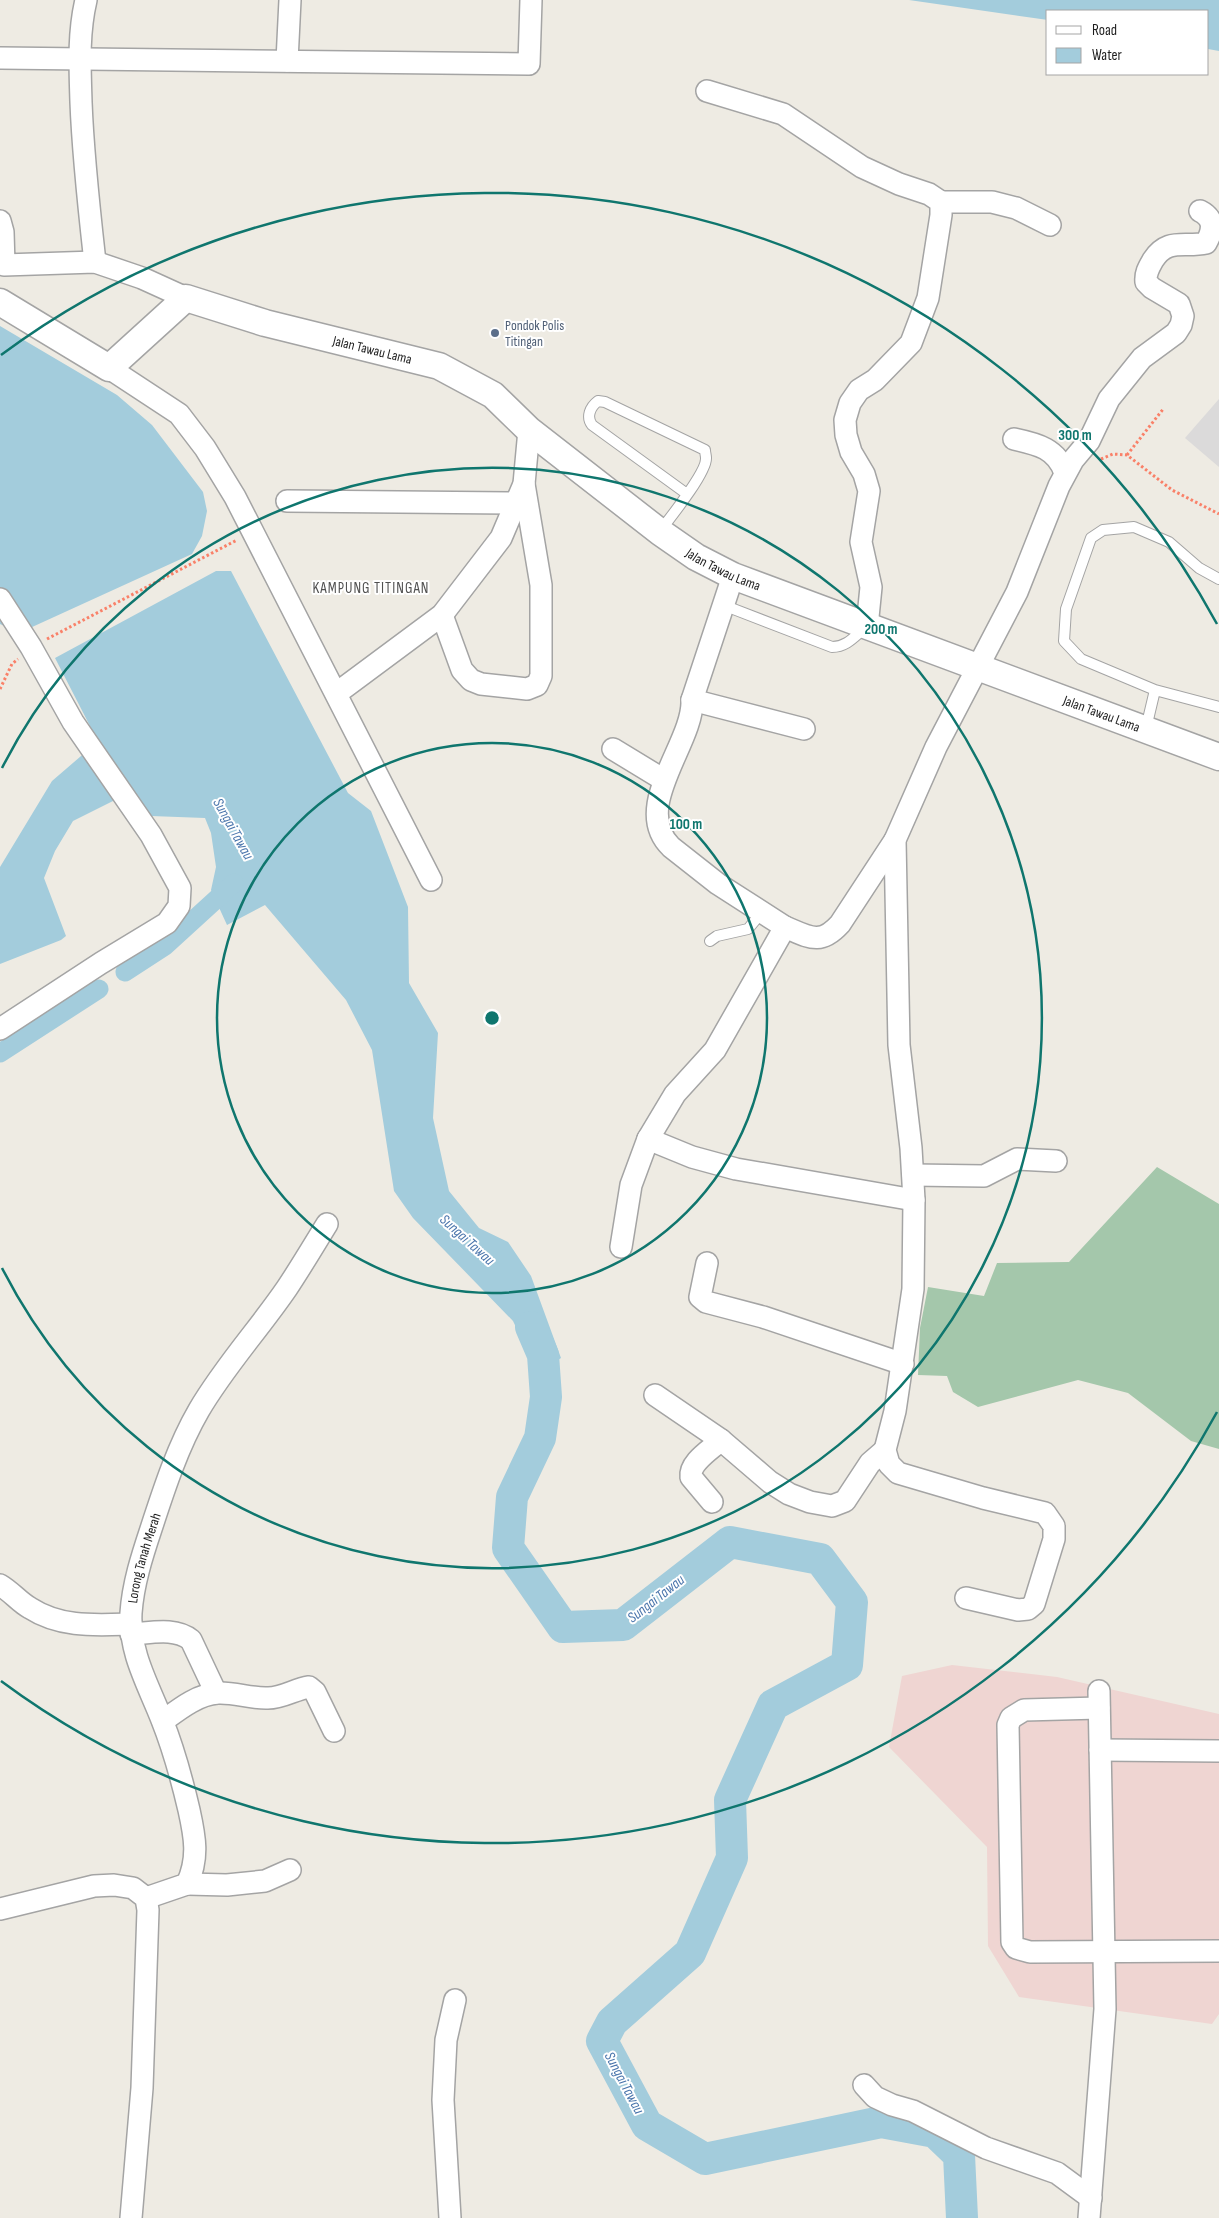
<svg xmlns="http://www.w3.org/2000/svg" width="1219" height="2218" viewBox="0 0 1219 2218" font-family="'Sofia Sans Condensed',sans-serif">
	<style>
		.residential { fill: #dbdada }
		.commercial { fill: #efd5d2 }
		.cemetery { fill: #a4c7ab }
		.water { fill: #a3ccdc }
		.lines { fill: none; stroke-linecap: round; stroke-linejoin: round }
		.canal { stroke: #a3ccdc; stroke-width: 19 }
		.river { stroke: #a3ccdc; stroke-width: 32 }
		.service-casing { stroke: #a4a4a4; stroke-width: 12 }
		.minor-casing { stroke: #a4a4a4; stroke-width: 24 }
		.tertiary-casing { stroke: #a4a4a4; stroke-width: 29 }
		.path { stroke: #f98169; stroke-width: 3; stroke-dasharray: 2.5 2.5; stroke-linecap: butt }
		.service { stroke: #fff; stroke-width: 10 }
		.minor { stroke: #fff; stroke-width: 21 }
		.tertiary { stroke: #fff; stroke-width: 26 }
		.ring { fill: none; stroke: #0f766e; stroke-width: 2.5 }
		.service-dot { fill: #5c6f8a; stroke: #fff; stroke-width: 2 }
		.labels { text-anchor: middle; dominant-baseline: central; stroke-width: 4; stroke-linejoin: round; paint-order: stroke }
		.service-label { font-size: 14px; fill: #4e5e75; stroke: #fff; text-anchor: start }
		.street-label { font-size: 14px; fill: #1d1d1d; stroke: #fff }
		.neighbourhood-label { font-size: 15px; letter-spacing: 1px; fill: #505050; stroke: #fff }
		.water-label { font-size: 15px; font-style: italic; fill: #4a75ac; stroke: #fff }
		.centre { fill: #0f766e; stroke: #fff; stroke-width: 2.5 }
		.ring-label { font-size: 15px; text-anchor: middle; font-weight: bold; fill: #0f766e; stroke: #fff; stroke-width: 4; stroke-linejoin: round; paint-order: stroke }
	</style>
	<rect width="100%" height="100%" fill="#eeebe3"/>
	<path class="residential" d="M 1219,399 L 1219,467 L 1185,438 Z"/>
	<path class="commercial" d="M 952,1665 L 1057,1677 L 1219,1714 L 1219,2014 L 1212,2024 L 1019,1997 L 988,1946 L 987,1847 L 889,1747 L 902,1676 Z"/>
	<path class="cemetery" d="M 1157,1167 L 1219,1204 L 1219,1449 L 1191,1441 L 1128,1393 L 1078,1380 L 978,1407 L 953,1392 L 947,1376 L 918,1375 L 920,1328 L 928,1287 L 984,1296 L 997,1263 L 1069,1262 Z"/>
	<path class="water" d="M 909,0 L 1219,0 L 1219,51 L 1208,49 L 1208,11 L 1048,11 L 1048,20 Z
		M 0,326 L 117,395 L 152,425 L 203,492 L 207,511 L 202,536 L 192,554 L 19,633 L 0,624 Z
		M 216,571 L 231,571 L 348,793 L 371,811 L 408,907 L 409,983 L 438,1033 L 433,1118 L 449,1191 L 479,1228 L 508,1242 L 531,1276 L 561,1358 L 532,1377 L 526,1348 L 513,1321 L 413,1218 L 394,1191 L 372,1050 L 346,1000 L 265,905 L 227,925 L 211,890 L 216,867 L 211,833 L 205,818 L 124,815 L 115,800 L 73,821 L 55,851 L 44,878 L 66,936 L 61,940 L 0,964 L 0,867 L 52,781 L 95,744 L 91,728 L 55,658 Z"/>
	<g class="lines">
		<path class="canal" d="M 125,972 L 165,946 L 234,883
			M 0,1053 L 99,989"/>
		<path class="river" d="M 531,1327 L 543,1355 L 546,1397 L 540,1438 L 512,1497 L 508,1548 L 563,1627 L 623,1625 L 730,1542 L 820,1559 L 852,1602 L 847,1665 L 773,1705 L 730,1800 L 732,1858 L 690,1953 L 612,2022 L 602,2041 L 647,2125 L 705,2159 L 881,2122 L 935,2132 L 959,2155 L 962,2218"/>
		<g class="service-casing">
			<path id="service" d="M 660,531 C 670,518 707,472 706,458 C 706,455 705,453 705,450 L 605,402 L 598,401 C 590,407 586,417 592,425 L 687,494
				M 1219,579 L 1199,568 L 1169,542 L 1134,527 L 1103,530 L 1091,538 L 1066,609 L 1064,641 L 1081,659 L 1155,690 L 1219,707
				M 723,605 L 832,647 C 847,647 855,636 866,627
				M 1146,728 L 1155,690
				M 710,941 L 717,936 L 748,929 L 762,912"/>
		</g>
		<g class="minor-casing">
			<g id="minor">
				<path d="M 86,0 C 78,34 80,68 81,102 C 83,156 89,209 95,262"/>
				<path d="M 0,58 L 529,64 L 531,0"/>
				<path d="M 287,61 L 290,0"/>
				<path d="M 707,91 L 783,114 L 862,167 L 899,184 L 929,194 L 941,202 L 941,215 L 928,298 L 911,343 L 875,380 L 859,390 L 850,403 L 845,420 L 846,435 L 851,452 L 864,474 L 869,491 L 861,542 L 871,587 L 867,627"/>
				<path d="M 941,202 L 992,202 L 1016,208 L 1050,225"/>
				<path d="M 0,221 L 3,232 L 4,265 L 95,262 L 142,278 L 186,298"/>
				<path d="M 109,368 L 179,414 L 205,448 L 235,497 L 431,880"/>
				<path d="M 1014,439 C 1038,444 1057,449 1065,473"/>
				<path d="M 287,501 L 517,503"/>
				<path d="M 733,576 L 692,700 C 694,743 630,807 671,847 L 718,884 L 785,927"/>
				<path d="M 0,599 L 31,647 L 73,722 L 151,835 L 180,888 L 179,906 L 167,923 L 101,963 L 0,1029"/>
				<path d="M 442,615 L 462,670 L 471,680 L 481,684 L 527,689 L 537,685 L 541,676 L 541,585 L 524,484"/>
				<path d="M 337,693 L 442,615 L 501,538 L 524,484 L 529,430"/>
				<path d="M 692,700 L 804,729"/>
				<path d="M 613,749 L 664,780"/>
				<path d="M 648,1139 L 692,1157 L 736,1169 L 914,1200"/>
				<path d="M 913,1175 L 984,1176 L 1017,1159 L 1056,1161"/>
				<path d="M 621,1247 L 631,1185 L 648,1139 L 675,1094 L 715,1050 L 785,927 C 809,937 820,946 840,924 L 895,840"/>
				<path d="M 707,1263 L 700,1297 L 706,1302 L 763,1317 L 903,1364"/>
				<path d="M 655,1395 L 721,1440 L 770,1482 L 789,1494 L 810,1502 L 832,1506 L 845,1501 L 870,1463 L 885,1450"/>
				<path d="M 712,1502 L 691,1477 C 689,1462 712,1449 721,1440"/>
				<path d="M 0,1585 C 12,1592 19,1602 30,1608 C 61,1628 96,1625 131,1624"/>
				<path d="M 966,1598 L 1018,1610 L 1028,1609 L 1034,1604 L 1054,1539 L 1054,1526 L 1045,1513 L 983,1498 L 898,1473 L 889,1464 L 885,1450 L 895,1411 L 913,1289 L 914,1200 L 911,1148 L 899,1045 L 895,840 L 936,747 L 1017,592 L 1059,486 L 1073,460 L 1089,441 L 1109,399 L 1142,358 L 1176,333 L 1181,325 L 1183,316 L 1179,304 L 1152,288 L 1146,282 C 1145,273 1149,267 1153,260 C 1168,237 1184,248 1206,243 C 1214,229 1214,218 1200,211"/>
				<path d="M 131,1634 C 151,1633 175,1627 191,1640 L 216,1693"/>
				<path d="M 1099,1708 L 1024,1710 L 1011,1718 L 1008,1725 L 1012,1942 L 1016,1948 L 1030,1952 L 1219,1951"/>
				<path d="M 163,1721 C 178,1710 198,1694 218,1693 C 234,1692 252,1699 268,1698 C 283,1698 295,1689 309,1687 L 315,1692 L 334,1731"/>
				<path d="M 1100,1750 L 1219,1751"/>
				<path d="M 187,1884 L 227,1885 L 265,1881 L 290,1870"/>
				<path id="s1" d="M 146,1898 L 187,1884 C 199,1858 195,1837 189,1810 C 182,1780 174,1750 162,1720 C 148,1684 129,1653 131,1613 C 133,1584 142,1556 151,1529 C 164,1489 178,1446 199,1410 C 224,1367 259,1329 287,1288 C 301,1267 314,1245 327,1224"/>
				<path d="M 0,1909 L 94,1886 L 114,1885 L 133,1888 L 146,1898 L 148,1910 L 142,2088 L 131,2218"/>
				<path d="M 864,2085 L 875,2097 L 892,2105 L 913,2111 L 986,2148 L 1057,2173 L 1091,2198"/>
				<path d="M 450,2218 L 443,2100 L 446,2040 L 455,2000"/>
				<path d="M 1089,2218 L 1105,2009 L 1099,1691"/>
			</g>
		</g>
		<g class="tertiary-casing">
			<g id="tertiary">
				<path id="s2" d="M 0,302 L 109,368 L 186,298 L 265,323 L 439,366 L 493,395 L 529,430 L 660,532 L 696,557 L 733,576 L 1219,757"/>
			</g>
		</g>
		<path class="path" d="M 1127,455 L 1164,408
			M 1101,459 L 1113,454 L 1127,455 L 1172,490 L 1219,514
			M 47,639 L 237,540
			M 0,689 L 12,664 L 18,659"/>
		<use href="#service" class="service"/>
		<use href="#minor" class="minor"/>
		<use href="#tertiary" class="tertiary"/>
	</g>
	<g class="ring">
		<circle cx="492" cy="1018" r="275"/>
		<path d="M2 768A550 550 0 1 1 2 1268"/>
		<path d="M1217 1412A825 825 0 0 1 1 1681M1 355A825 825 0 0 1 1217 624"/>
	</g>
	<circle class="service-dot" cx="495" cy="333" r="5"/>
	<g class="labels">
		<g class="service-label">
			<text x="505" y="325">Pondok Polis<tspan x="505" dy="16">Titingan</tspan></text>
		</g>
		<g class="street-label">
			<text stroke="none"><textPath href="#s2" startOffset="425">Jalan Tawau Lama</textPath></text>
			<text stroke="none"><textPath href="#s2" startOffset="845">Jalan Tawau Lama</textPath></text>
			<text stroke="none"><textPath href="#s2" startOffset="1250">Jalan Tawau Lama</textPath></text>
			<text stroke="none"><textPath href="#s1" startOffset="382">Lorong Tanah Merah</textPath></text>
		</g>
		<g class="neighbourhood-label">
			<text x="371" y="588">KAMPUNG TITINGAN</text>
		</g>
		<g class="water-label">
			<text transform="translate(233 829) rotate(61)">Sungai Tawau</text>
			<text transform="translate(467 1240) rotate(42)">Sungai Tawau</text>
			<text transform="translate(656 1599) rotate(-38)">Sungai Tawau</text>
			<text transform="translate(624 2083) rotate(62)">Sungai Tawau</text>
		</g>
	</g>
	<circle cx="492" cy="1018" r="8" class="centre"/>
	<g class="ring-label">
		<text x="1075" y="440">300 m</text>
		<text x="881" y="634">200 m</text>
		<text x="686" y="829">100 m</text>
	</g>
	<rect x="1046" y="10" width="162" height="65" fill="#ffffff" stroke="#a5a5a5"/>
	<rect x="1056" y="26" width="25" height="8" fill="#ffffff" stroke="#a5a5a5"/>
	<text x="1092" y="35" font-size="15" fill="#1d1d1d">Road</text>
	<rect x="1056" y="48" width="25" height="15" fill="#a3ccdc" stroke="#a5a5a5"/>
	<text x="1092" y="60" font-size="15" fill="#1d1d1d">Water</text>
</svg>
